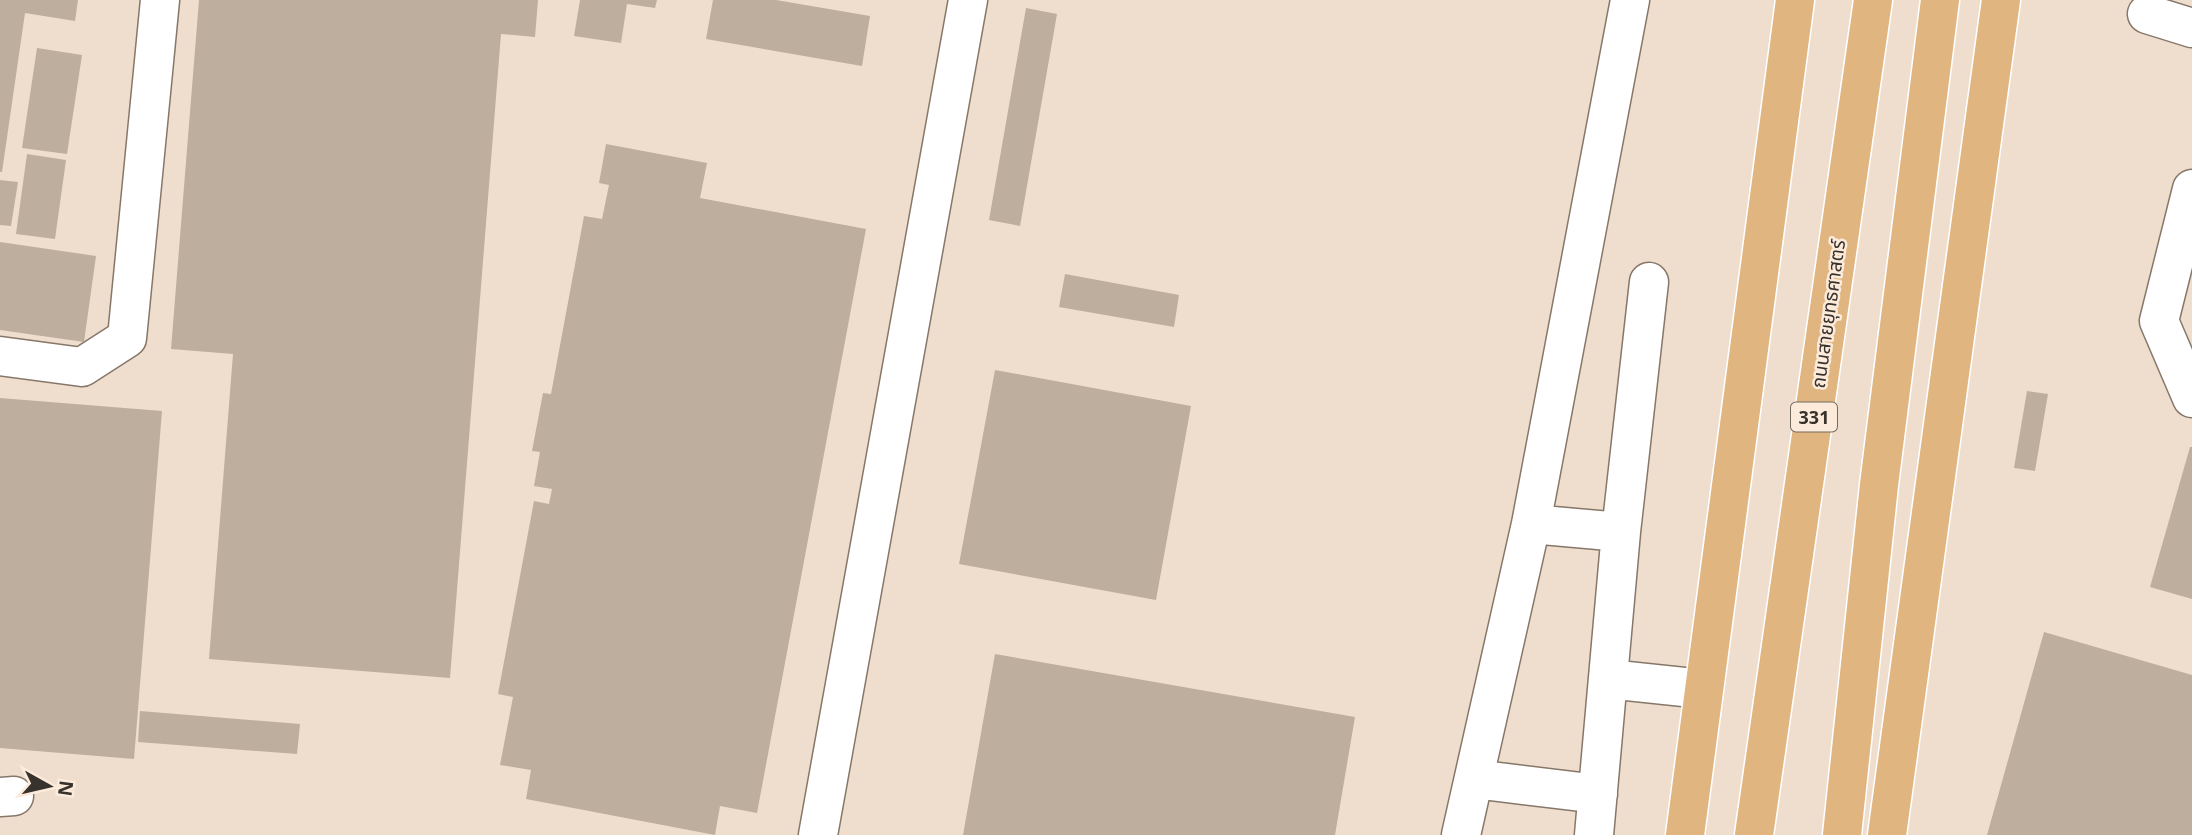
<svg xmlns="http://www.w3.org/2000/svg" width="2192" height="835" viewBox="0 0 2192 835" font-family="'Open Sans','Noto Sans Thai',sans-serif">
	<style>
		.building { fill: #beae9e }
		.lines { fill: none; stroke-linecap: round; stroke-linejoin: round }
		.minor-casing { stroke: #867769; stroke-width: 41 }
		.major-casing { stroke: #fff; stroke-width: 41 }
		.minor { stroke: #fff; stroke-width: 38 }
		.major { stroke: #e1b57f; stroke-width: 38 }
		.labels { text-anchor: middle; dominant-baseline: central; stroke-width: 5; stroke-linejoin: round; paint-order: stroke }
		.shield { fill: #fcebdb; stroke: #736a60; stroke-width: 2 }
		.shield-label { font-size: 18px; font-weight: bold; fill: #38322c }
		.street-label { font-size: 19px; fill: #38322c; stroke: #fcebdb }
	</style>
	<rect width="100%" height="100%" fill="#efdece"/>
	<path class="building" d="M 0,0 L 78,0 L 75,21 L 25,13 L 2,172 L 0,172 Z
		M 199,0 L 538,0 L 535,37 L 501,34 L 450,678 L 209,659 L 233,354 L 171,349 Z
		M 580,0 L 657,0 L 655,8 L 627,4 L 621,43 L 574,36 Z
		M 713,0 L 776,0 L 870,16 L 862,66 L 706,39 Z
		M 1026,8 L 1057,14 L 1020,226 L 989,220 Z
		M 37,48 L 82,55 L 67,154 L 22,148 Z
		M 606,144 L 707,163 L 700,198 L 866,229 L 757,813 L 720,806 L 715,835 L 526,799 L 531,770 L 500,765 L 513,697 L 498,694 L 534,501 L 549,504 L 552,489 L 534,486 L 540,452 L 532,451 L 543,393 L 551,394 L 584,216 L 602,219 L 609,185 L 599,183 Z
		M 27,154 L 66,160 L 55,239 L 16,234 Z
		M 0,180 L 18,182 L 11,226 L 0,225 Z
		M 0,242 L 96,256 L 84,342 L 0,330 Z
		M 1065,274 L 1179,295 L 1174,327 L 1059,307 Z
		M 995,370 L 1191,406 L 1156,600 L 959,564 Z
		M 2027,391 L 2048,394 L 2035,471 L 2014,468 Z
		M 0,398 L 162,411 L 134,759 L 0,748 Z
		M 2190,447 L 2192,447 L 2192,599 L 2150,587 Z
		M 2044,632 L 2192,675 L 2192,835 L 1987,835 Z
		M 995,654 L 1355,717 L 1335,835 L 963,835 Z
		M 140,711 L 300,724 L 297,754 L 138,742 Z"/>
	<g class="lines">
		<g class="minor-casing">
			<path id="minor" d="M 2147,14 L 2192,28
				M 2192,189 L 2159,321 L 2192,398
				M 0,356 L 82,367 L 127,338 L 160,0
				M 1531,524 L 1621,532
				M 1608,679 L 1703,689
				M 1474,779 L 1598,794
				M 0,797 L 14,796
				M 818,835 L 968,0
				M 1461,835 L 1531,524 L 1630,0
				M 1594,835 L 1621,532 L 1649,282"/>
		</g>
		<g class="major-casing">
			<path id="major" d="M 1685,835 L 1795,0
				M 1754,835 L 1873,0
				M 1842,835 L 1879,485 L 1940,0
				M 1887,835 L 2001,0"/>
		</g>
		<use href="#minor" class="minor"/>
		<use href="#major" class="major"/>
	</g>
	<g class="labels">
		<rect class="shield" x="1791" y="402.5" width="46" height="29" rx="5"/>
		<g class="shield-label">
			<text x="1814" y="417">331</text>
		</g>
		<g class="street-label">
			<text transform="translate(1828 314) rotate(-82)">ถนนสายยุทธศาสตร์</text>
		</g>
	</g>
	<g transform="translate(49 786) rotate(98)" stroke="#fcebdb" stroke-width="5" paint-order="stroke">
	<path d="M0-5L12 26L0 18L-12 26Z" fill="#38322c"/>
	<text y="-10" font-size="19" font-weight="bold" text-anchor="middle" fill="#38322c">N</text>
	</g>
</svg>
